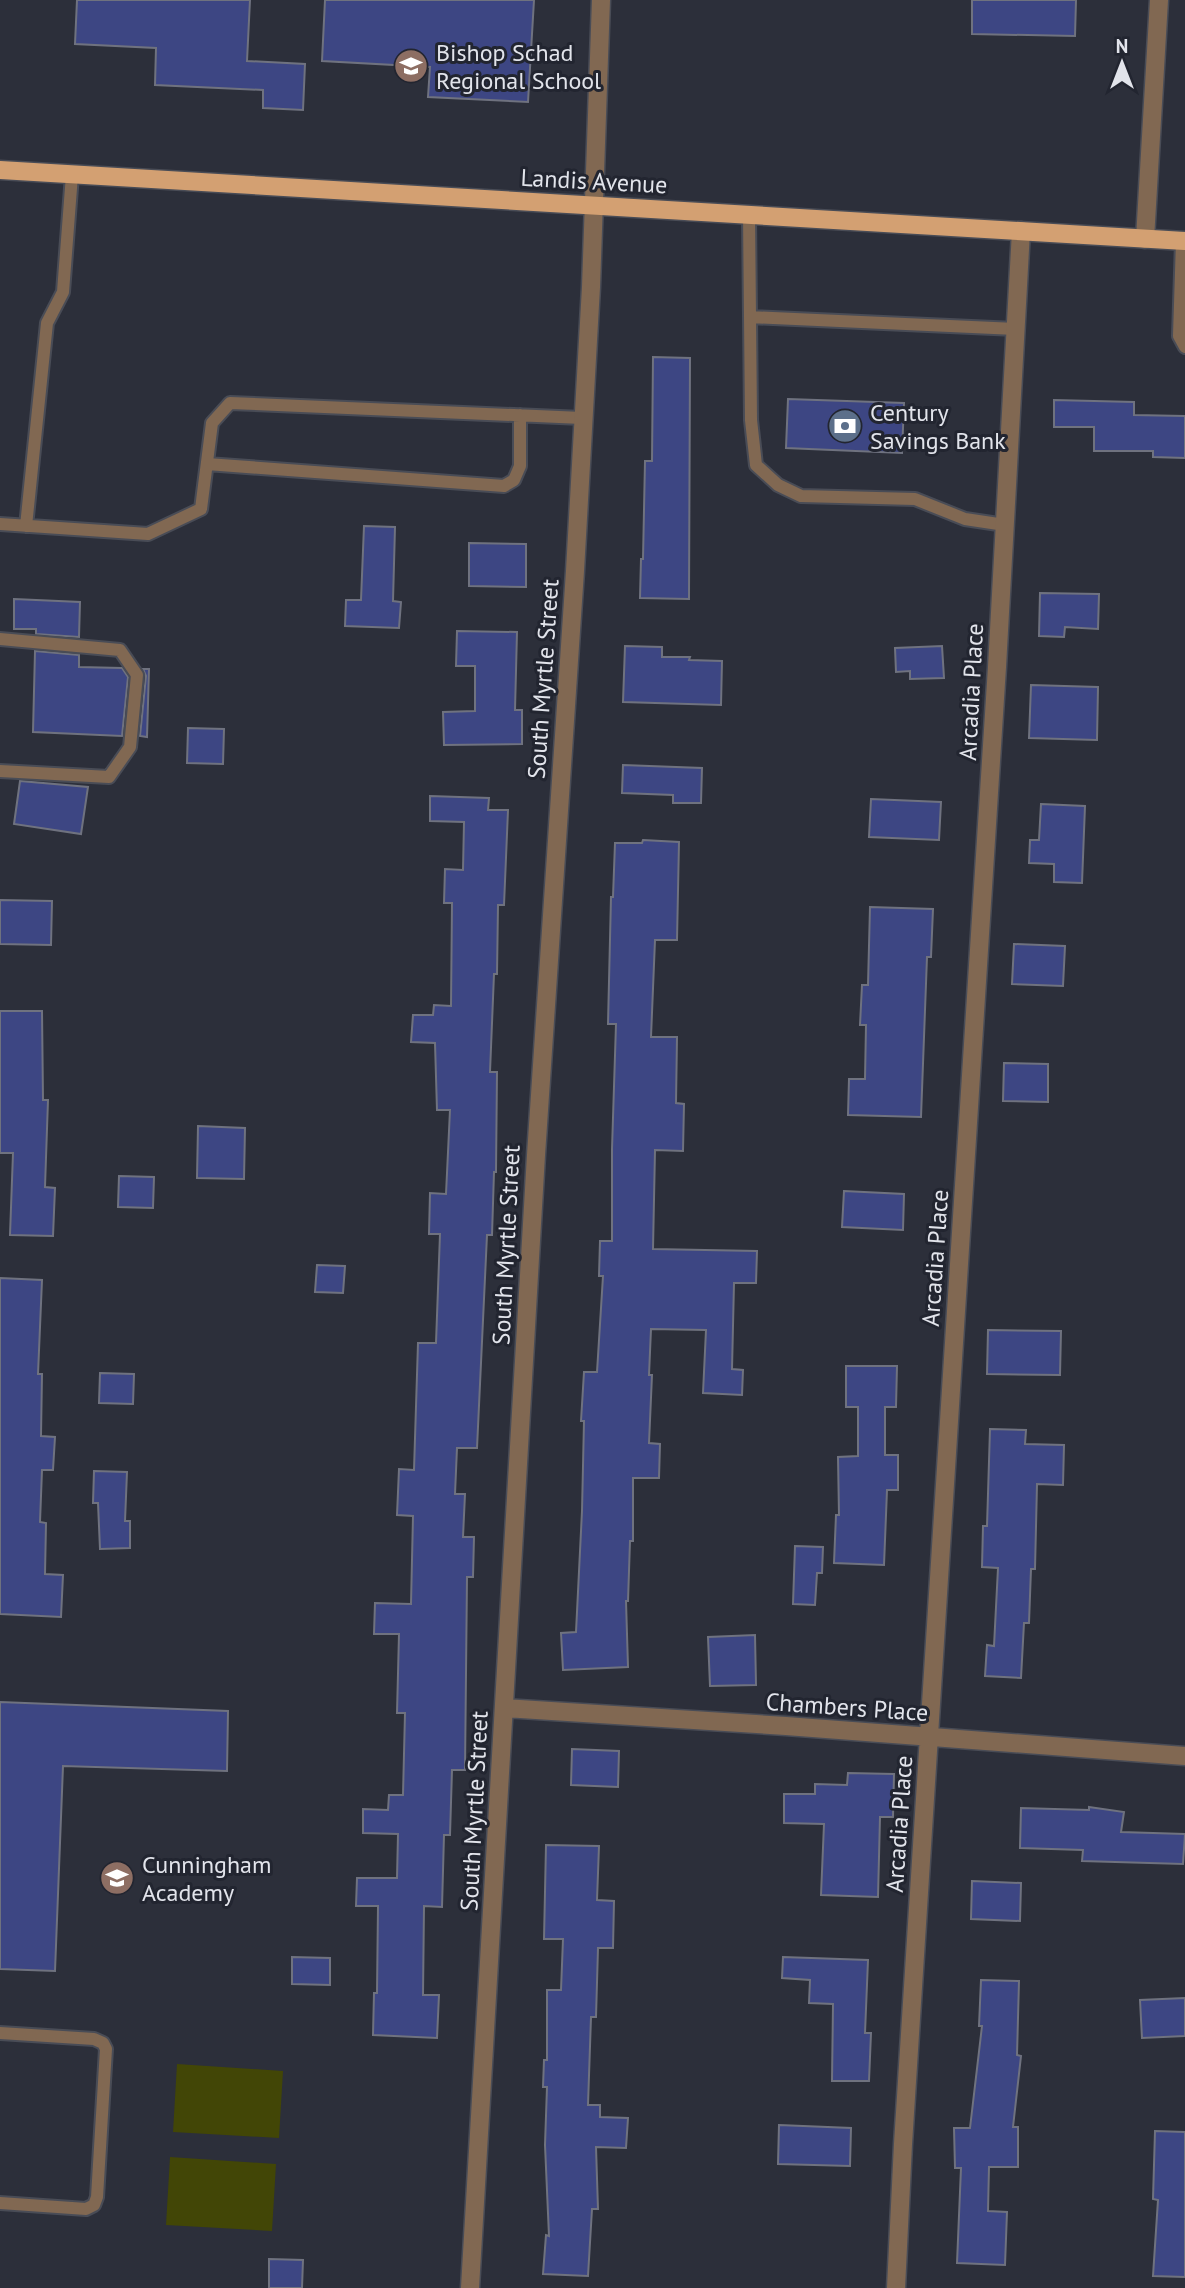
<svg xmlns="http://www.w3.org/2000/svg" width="1185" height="2288" viewBox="0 0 1185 2288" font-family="'PT Sans',sans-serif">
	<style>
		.green { fill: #424606 }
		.building { fill: #3d4683; stroke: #6f727f; stroke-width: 2 }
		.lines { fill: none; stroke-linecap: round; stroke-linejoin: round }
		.service-casing { stroke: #494c56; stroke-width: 16 }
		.minor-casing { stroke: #494c56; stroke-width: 21 }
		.primary-casing { stroke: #494c56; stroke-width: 21 }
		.service { stroke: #816852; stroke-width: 12 }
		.minor { stroke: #816852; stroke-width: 18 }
		.primary { stroke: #d3a072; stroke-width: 18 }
		.labels { text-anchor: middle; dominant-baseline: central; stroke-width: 6; stroke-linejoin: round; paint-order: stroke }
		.poi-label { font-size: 24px; fill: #e2e4eb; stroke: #222530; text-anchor: start }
		.street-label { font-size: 24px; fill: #e2e4eb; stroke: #222530 }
	</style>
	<rect width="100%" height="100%" fill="#2c2f3a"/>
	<path class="green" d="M 177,2064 L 283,2071 L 279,2138 L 173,2132 Z
		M 170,2157 L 276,2164 L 272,2231 L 166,2225 Z"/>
	<path class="building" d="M 77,0 L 250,0 L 247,61 L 305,64 L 303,110 L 263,108 L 263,90 L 155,85 L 156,48 L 75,44 Z
		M 325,0 L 534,0 L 528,102 L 428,97 L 430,67 L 322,61 Z
		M 972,0 L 1076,0 L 1075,36 L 972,34 Z
		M 653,357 L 690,358 L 689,599 L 640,598 L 641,559 L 643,559 L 645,461 L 652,461 Z
		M 788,399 L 904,403 L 902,453 L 786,448 Z
		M 1054,400 L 1134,402 L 1134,415 L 1185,416 L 1185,458 L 1153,457 L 1153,451 L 1094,451 L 1094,427 L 1054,427 Z
		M 364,526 L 395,527 L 393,601 L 401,602 L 399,628 L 345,626 L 346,600 L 361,600 Z
		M 469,543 L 526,544 L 526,587 L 469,586 Z
		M 1040,593 L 1099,594 L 1098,629 L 1065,627 L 1064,637 L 1039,636 Z
		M 14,599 L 80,602 L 79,637 L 36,634 L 36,629 L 14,629 Z
		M 457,631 L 517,632 L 515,710 L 522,710 L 522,744 L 444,745 L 443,712 L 475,711 L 475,666 L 456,666 Z
		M 625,646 L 662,647 L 662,657 L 690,657 L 689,660 L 722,661 L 721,705 L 623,702 Z
		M 942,646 L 944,678 L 910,679 L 910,671 L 896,672 L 895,648 Z
		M 35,651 L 79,655 L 79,667 L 122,668 L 128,677 L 122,736 L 33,732 Z
		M 143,669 L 149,669 L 147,737 L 140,736 L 146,676 Z
		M 1031,685 L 1098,687 L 1097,740 L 1029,738 Z
		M 188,728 L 224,729 L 223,764 L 187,763 Z
		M 623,765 L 702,768 L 701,803 L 673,803 L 673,795 L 622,793 Z
		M 20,781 L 88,787 L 81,834 L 14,824 Z
		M 430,796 L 489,798 L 488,810 L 508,810 L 504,905 L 498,905 L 497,974 L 494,974 L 490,1072 L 497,1072 L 496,1172 L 494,1172 L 492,1235 L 487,1235 L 477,1448 L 457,1448 L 455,1494 L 465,1494 L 463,1537 L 474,1537 L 473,1577 L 467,1577 L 465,1770 L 452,1770 L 450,1835 L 444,1835 L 442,1907 L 424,1906 L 423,1995 L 439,1995 L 437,2038 L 373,2035 L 374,1993 L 377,1993 L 378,1906 L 356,1906 L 357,1878 L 397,1878 L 398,1834 L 363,1833 L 363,1809 L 388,1810 L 389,1795 L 403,1795 L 405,1713 L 397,1713 L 399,1634 L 374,1634 L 375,1603 L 411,1604 L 413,1516 L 397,1515 L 399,1469 L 414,1470 L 418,1343 L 436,1343 L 440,1234 L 429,1234 L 430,1193 L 446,1194 L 450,1110 L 437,1110 L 435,1043 L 411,1042 L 413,1015 L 433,1015 L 434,1005 L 451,1006 L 452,903 L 444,903 L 445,869 L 463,870 L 464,822 L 430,821 Z
		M 871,799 L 941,802 L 939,840 L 869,837 Z
		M 1041,804 L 1085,806 L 1082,883 L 1054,882 L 1054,864 L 1029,863 L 1030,840 L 1039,840 Z
		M 643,840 L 679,842 L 677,940 L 655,940 L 651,1037 L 677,1037 L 676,1103 L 684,1104 L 683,1151 L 655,1150 L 653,1249 L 757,1251 L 756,1283 L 734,1283 L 732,1369 L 743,1370 L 742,1395 L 703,1393 L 706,1330 L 651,1329 L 649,1375 L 652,1375 L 649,1443 L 660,1444 L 659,1478 L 633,1478 L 633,1541 L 630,1541 L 628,1601 L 626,1601 L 628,1667 L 563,1670 L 561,1633 L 576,1632 L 582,1511 L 584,1421 L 581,1421 L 584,1372 L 597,1372 L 603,1276 L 599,1276 L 600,1241 L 612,1241 L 612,1149 L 616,1024 L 608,1024 L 611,897 L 613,897 L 615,843 L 642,843 Z
		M 0,900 L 52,901 L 51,945 L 0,944 Z
		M 870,907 L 933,909 L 931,957 L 927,957 L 921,1117 L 848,1115 L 849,1079 L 865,1079 L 866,1025 L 860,1025 L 862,985 L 868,985 Z
		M 1014,944 L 1065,946 L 1063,986 L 1012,984 Z
		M 0,1011 L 42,1011 L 43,1100 L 48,1100 L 45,1187 L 55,1188 L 53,1236 L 10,1235 L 13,1153 L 0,1153 Z
		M 1004,1063 L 1048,1064 L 1048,1102 L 1003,1101 Z
		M 198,1126 L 245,1128 L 244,1179 L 197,1178 Z
		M 119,1176 L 154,1177 L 153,1208 L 118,1207 Z
		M 844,1191 L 904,1194 L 903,1230 L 842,1227 Z
		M 317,1265 L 345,1266 L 343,1293 L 315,1292 Z
		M 0,1278 L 42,1280 L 38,1374 L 42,1374 L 41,1436 L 55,1437 L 53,1470 L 42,1470 L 40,1522 L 46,1523 L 45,1574 L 63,1575 L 61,1617 L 0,1614 Z
		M 988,1330 L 1061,1331 L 1060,1375 L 987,1374 Z
		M 846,1366 L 897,1366 L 896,1407 L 885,1407 L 885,1455 L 898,1455 L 898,1490 L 887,1490 L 884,1565 L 834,1563 L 836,1515 L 839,1515 L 838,1457 L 858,1456 L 858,1407 L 846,1407 Z
		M 100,1373 L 134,1374 L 133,1404 L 99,1403 Z
		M 990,1429 L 1026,1430 L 1025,1444 L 1064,1445 L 1063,1485 L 1037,1484 L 1035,1569 L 1031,1569 L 1029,1623 L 1024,1623 L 1021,1678 L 985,1676 L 987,1645 L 994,1646 L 998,1568 L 982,1567 L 983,1526 L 987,1526 Z
		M 94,1471 L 127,1472 L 125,1521 L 130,1521 L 130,1548 L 100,1549 L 98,1503 L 93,1503 Z
		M 795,1546 L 823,1547 L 822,1573 L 817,1573 L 815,1605 L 793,1604 Z
		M 755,1635 L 756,1685 L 710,1686 L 708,1637 Z
		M 0,1702 L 228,1711 L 227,1771 L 63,1766 L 55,1971 L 0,1969 Z
		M 572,1749 L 619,1751 L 618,1787 L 571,1785 Z
		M 848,1773 L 894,1774 L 893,1817 L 880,1817 L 878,1897 L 821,1895 L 824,1824 L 784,1823 L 784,1794 L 815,1794 L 815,1784 L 847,1785 Z
		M 1089,1807 L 1124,1812 L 1121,1832 L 1185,1834 L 1183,1864 L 1082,1861 L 1083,1850 L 1020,1848 L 1021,1808 L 1089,1810 Z
		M 546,1845 L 599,1846 L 597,1900 L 614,1901 L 613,1948 L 598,1948 L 596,2017 L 591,2017 L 588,2105 L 600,2105 L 600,2117 L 628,2118 L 626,2148 L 596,2147 L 598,2209 L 592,2209 L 588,2276 L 543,2274 L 546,2235 L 549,2236 L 545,2145 L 547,2087 L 543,2087 L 544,2060 L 547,2060 L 547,1990 L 561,1990 L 563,1939 L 544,1939 Z
		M 972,1881 L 1021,1883 L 1020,1921 L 971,1919 Z
		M 292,1957 L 330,1958 L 330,1985 L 292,1984 Z
		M 783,1957 L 868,1960 L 865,2033 L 871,2033 L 869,2081 L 832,2081 L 833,2004 L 809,2003 L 810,1980 L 782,1978 Z
		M 981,1980 L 1019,1981 L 1017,2055 L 1021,2056 L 1013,2127 L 1018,2127 L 1018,2167 L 989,2167 L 988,2211 L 1007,2212 L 1005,2265 L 957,2263 L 961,2168 L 955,2168 L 954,2128 L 970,2128 L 982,2026 L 979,2026 Z
		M 1185,1998 L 1185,2036 L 1142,2038 L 1140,2000 Z
		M 779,2125 L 851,2128 L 850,2166 L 778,2164 Z
		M 1155,2131 L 1185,2132 L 1185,2277 L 1153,2276 L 1158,2200 L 1153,2199 Z
		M 269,2259 L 303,2260 L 302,2288 L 269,2288 Z"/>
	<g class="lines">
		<g class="service-casing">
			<path id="service" d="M 749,214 L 750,317 L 1016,329
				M 1182,241 L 1179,336 L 1185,347
				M 750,317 L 751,420 L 756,465 L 778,485 L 801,496 L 915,499 L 965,519 L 1005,525
				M 207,464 L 504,486 L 514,480 L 520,466 L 520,415
				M 0,524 L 148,534 L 201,509 L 212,423 L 230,403 L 582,418
				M 26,526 L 47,323 L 63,292 L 72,175
				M 0,639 L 120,650 L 137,675 L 130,747 L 109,777 L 0,771
				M 0,2033 L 94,2039 L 103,2043 L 106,2049 L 97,2197 L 94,2205 L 86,2209 L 0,2203"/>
		</g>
		<g class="minor-casing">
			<path id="minor" d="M 1145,239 L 1159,0
				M 504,1708 L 786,1726 L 1185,1756
				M 470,2288 L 536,1155 L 575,571 L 591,287 L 601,0
				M 896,2288 L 903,2144 L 997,667 L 1021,231"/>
		</g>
		<g class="primary-casing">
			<path id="primary" d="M 0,170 L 1185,241"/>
		</g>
		<use href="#service" class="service"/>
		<use href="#minor" class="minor"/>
		<use href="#primary" class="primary"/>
	</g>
	<defs>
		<g id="school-disc" transform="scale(1.75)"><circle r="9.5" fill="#8d6e63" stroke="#222530"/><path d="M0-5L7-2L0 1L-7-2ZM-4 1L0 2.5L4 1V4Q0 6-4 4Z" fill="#fff"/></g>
		<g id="bank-disc" transform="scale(1.75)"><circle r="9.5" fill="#5c6f8a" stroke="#222530"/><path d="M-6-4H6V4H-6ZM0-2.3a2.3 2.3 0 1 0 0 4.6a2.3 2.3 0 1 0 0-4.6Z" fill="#fff"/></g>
	</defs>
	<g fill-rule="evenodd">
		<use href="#school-disc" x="411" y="66"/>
		<use href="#bank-disc" x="845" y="426"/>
		<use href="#school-disc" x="117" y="1878"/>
	</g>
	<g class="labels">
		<g class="poi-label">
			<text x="436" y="52">Bishop Schad<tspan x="436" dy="28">Regional School</tspan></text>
			<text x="870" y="412">Century<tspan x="870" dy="28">Savings Bank</tspan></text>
			<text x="142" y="1864">Cunningham<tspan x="142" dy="28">Academy</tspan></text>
		</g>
		<g class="street-label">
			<text transform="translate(594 181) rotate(3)">Landis Avenue</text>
			<text transform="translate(543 679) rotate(-86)">South Myrtle Street</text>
			<text transform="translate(971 692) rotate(-87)">Arcadia Place</text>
			<text transform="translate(506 1245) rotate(-87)">South Myrtle Street</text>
			<text transform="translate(935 1258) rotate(-86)">Arcadia Place</text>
			<text transform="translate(847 1707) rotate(4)">Chambers Place</text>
			<text transform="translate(474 1811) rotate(-87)">South Myrtle Street</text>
			<text transform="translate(899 1824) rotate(-86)">Arcadia Place</text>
		</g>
	</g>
	<g transform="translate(1122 63)" stroke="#222530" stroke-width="5" paint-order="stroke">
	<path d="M0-5L12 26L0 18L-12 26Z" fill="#e2e4eb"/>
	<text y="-10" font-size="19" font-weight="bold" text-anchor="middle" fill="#e2e4eb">N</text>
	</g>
</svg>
